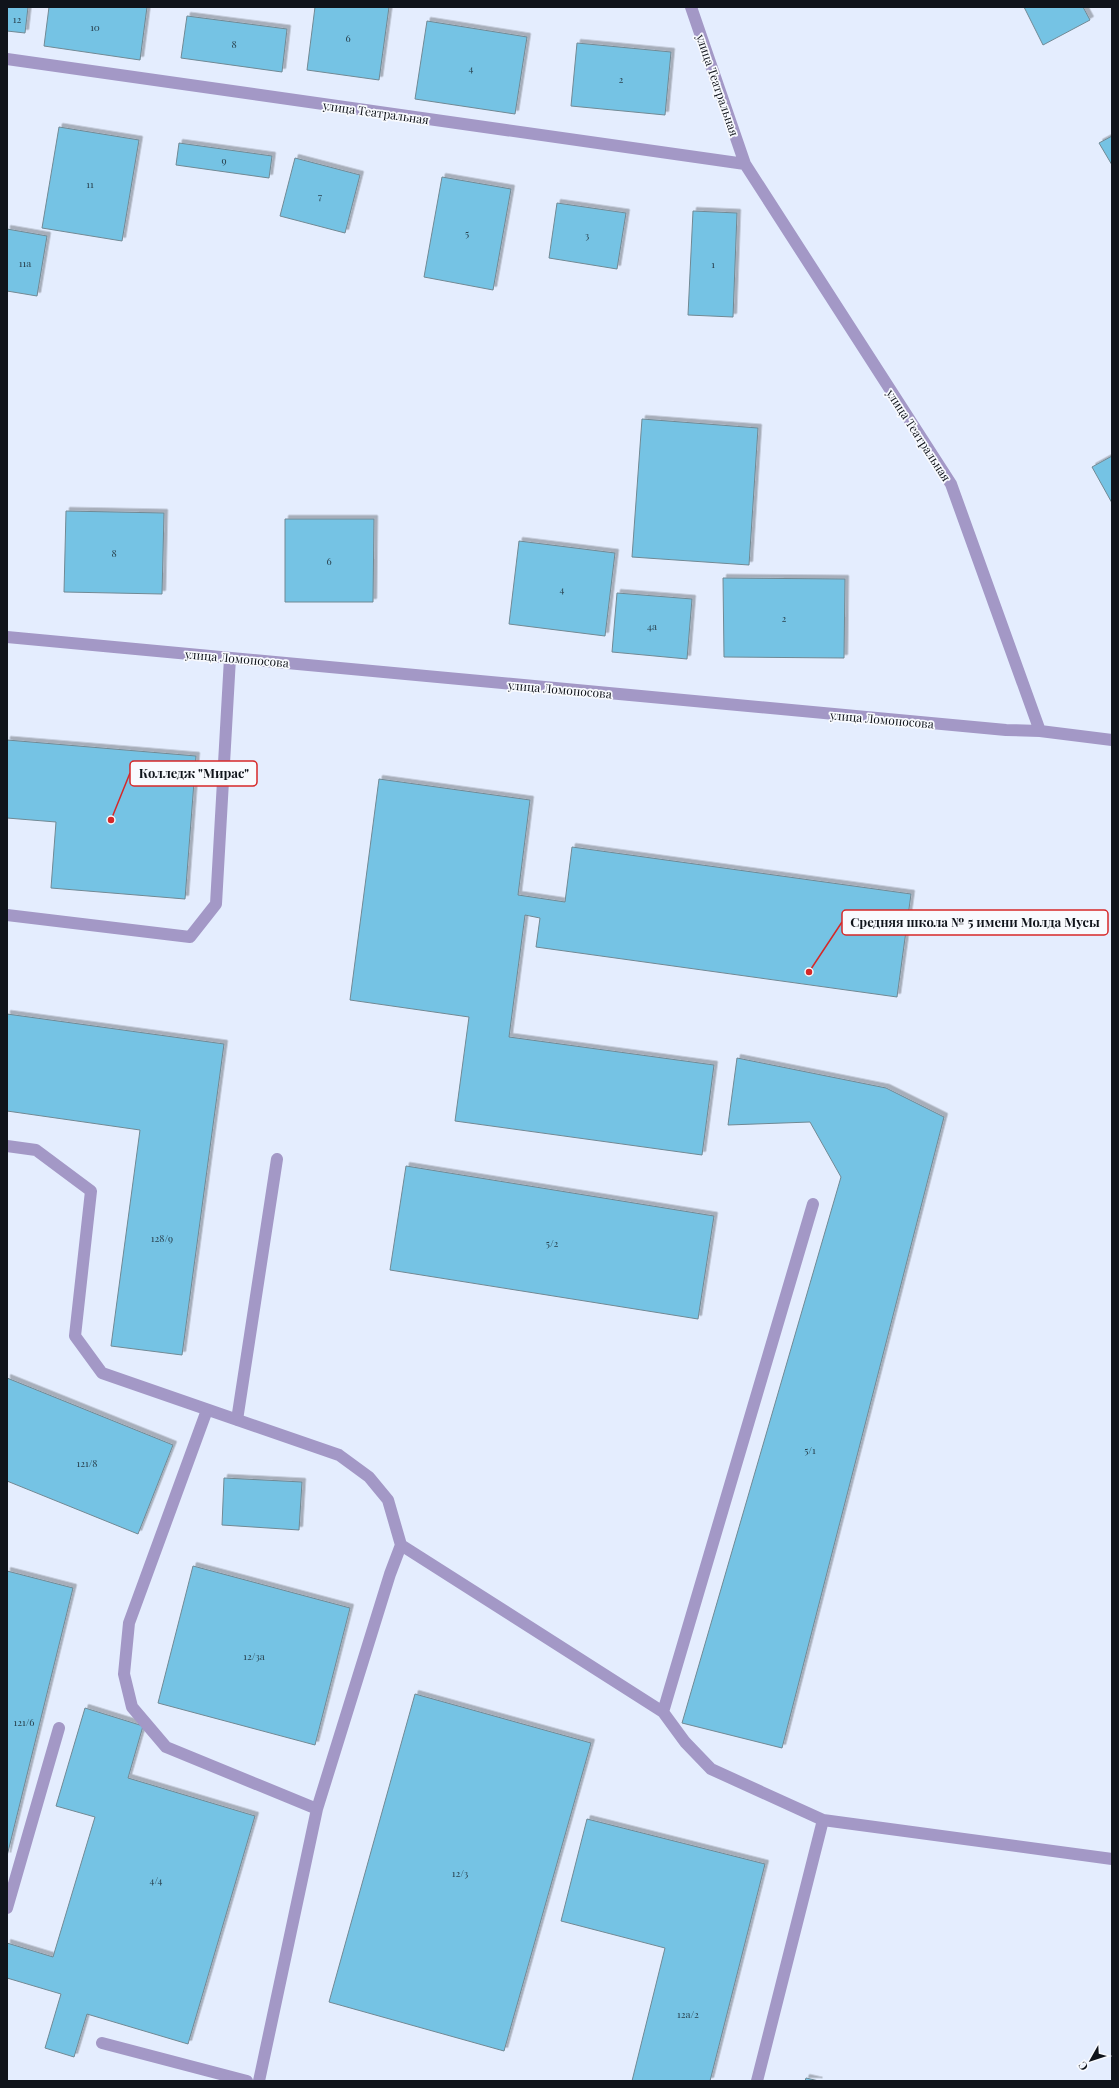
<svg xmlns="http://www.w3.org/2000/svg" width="1119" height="2088" viewBox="0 0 1119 2088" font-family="'Playfair Display',serif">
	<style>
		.building { fill: #75c3e4; stroke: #718994; filter: url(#shadow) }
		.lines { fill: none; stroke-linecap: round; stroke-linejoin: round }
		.minor { stroke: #a398c6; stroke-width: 12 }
		.labels { text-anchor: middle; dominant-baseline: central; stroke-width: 3.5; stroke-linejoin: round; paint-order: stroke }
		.number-label { font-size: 10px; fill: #29404d }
		.street-label { font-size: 12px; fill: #10141b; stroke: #f8fafe }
		.leader { fill: none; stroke: #d62828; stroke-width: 1.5 }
		.callout-dot { fill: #d62828; stroke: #f8fafe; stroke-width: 1.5 }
		.callout { fill: #f8fafe; stroke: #d62828; stroke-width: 1.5 }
		.callout-label { font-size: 13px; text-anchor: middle; font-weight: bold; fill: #10141b }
	</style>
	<defs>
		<filter id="shadow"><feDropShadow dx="3.5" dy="-3.5" stdDeviation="0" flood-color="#0004"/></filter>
	</defs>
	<rect width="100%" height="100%" fill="#e4edfe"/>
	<path class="building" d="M 7,7 L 28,7 L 25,33 L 7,31 Z
		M 49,7 L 147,7 L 140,60 L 44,46 Z
		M 315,7 L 389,7 L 379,80 L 307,70 Z
		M 1024,7 L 1083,7 L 1090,20 L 1043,45 Z
		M 187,16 L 287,29 L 282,72 L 181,58 Z
		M 427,21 L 527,37 L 515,114 L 415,99 Z
		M 577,43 L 671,52 L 665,115 L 571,106 Z
		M 59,127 L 139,140 L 122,241 L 42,228 Z
		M 1112,136 L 1112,165 L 1099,143 Z
		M 179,143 L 272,156 L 269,178 L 176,165 Z
		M 295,158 L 360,175 L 345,233 L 280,216 Z
		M 442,177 L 511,189 L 493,290 L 424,277 Z
		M 557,203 L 626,213 L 617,269 L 549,258 Z
		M 693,211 L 737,213 L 733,317 L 688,315 Z
		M 7,229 L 47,236 L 37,296 L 7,291 Z
		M 642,419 L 758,428 L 749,565 L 632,557 Z
		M 1112,456 L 1112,503 L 1092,467 Z
		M 66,511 L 164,513 L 162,594 L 64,592 Z
		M 285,519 L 374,519 L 373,602 L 285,602 Z
		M 519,541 L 615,553 L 605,636 L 509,624 Z
		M 723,578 L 845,579 L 844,658 L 724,657 Z
		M 617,593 L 692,599 L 687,659 L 612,652 Z
		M 7,740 L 196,756 L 185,899 L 51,888 L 56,822 L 7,818 Z
		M 379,779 L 530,800 L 518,895 L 565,902 L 572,847 L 911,894 L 897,997 L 536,947 L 540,918 L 525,915 L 509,1037 L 714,1065 L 702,1155 L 455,1121 L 469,1017 L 350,1000 Z
		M 7,1014 L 224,1044 L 182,1355 L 111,1346 L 140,1130 L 7,1111 Z
		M 737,1058 L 886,1088 L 944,1117 L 782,1748 L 682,1723 L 841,1177 L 810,1122 L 728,1125 Z
		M 406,1166 L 714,1216 L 698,1319 L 390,1270 Z
		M 7,1378 L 173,1445 L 138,1534 L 7,1481 Z
		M 224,1478 L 302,1482 L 299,1530 L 222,1525 Z
		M 193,1566 L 350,1608 L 315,1745 L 158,1703 Z
		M 7,1571 L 73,1588 L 7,1856 Z
		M 415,1694 L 591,1743 L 504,2051 L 329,2002 Z
		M 85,1708 L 143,1726 L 128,1778 L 255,1816 L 188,2044 L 87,2014 L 74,2057 L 45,2048 L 61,1994 L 7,1978 L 7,1943 L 53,1957 L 95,1817 L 56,1806 Z
		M 587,1819 L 765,1864 L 710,2081 L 632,2081 L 665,1948 L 561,1921 Z
		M 806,2078 L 819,2081 L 805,2081 Z"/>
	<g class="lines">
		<path class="minor" d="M 691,7 L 745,164 L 951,484 L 1040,731
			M 7,59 L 745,164
			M 7,637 L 1006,730 L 1040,731 L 1112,740
			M 7,915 L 190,937 L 216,904 L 230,658
			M 7,1146 L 36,1150 L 91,1191 L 75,1336 L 102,1373 L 339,1455 L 369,1477 L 388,1500 L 401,1545 L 390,1574 L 317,1809 L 259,2081
			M 813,1204 L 663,1712 L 685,1742 L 711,1769 L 823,1820
			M 207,1410 L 129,1623 L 124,1674 L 132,1707 L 166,1747 L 317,1809
			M 237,1420 L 277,1159
			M 401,1545 L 663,1712
			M 7,1908 L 59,1728
			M 102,2043 L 247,2081
			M 757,2081 L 823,1820 L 1112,1859"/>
	</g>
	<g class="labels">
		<g class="number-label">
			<text x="17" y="19">12</text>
			<text x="95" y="27">10</text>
			<text x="348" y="38">6</text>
			<text x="234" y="44">8</text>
			<text x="471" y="68">4</text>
			<text x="621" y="79">2</text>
			<text x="224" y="160">9</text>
			<text x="90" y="184">11</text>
			<text x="320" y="196">7</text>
			<text x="467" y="233">5</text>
			<text x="587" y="235">3</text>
			<text x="25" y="263">11а</text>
			<text x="713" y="264">1</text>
			<text x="114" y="553">8</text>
			<text x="329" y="561">6</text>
			<text x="562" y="589">4</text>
			<text x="784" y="618">2</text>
			<text x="652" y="626">4а</text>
			<text x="162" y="1238">128/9</text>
			<text x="552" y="1243">5/2</text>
			<text x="810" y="1450">5/1</text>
			<text x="87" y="1463">121/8</text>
			<text x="254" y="1656">12/3а</text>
			<text x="24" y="1722">121/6</text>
			<text x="460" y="1873">12/3</text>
			<text x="156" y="1880">4/4</text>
			<text x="688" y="2014">12а/2</text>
		</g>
		<g class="street-label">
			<text transform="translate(718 85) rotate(71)">улица Театральная</text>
			<text transform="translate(376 112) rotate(8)">улица Театральная</text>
			<text transform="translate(919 435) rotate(57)">улица Театральная</text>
			<text transform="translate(237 658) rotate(5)">улица Ломоносова</text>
			<text transform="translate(560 689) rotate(5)">улица Ломоносова</text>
			<text transform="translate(882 719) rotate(5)">улица Ломоносова</text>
		</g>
	</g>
	<path class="leader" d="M111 820L130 773M809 972L842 922"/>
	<g class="callout-dot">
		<circle cx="111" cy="820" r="4"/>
		<circle cx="809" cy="972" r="4"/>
	</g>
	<g class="callout">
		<rect x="130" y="761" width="127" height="25" rx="4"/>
		<rect x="842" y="910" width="266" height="25" rx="4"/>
	</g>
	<g class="callout-label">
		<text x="194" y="778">Колледж "Мирас"</text>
		<text x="975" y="927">Средняя школа № 5 имени Молда Мусы</text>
	</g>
	<rect width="1119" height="2088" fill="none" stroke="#10141b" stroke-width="16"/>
	<g transform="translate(1091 2060) rotate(231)" stroke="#f8fafe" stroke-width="3" paint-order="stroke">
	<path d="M0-3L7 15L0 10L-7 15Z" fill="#10141b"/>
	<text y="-6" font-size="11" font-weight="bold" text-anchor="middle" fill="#10141b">С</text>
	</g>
</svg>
